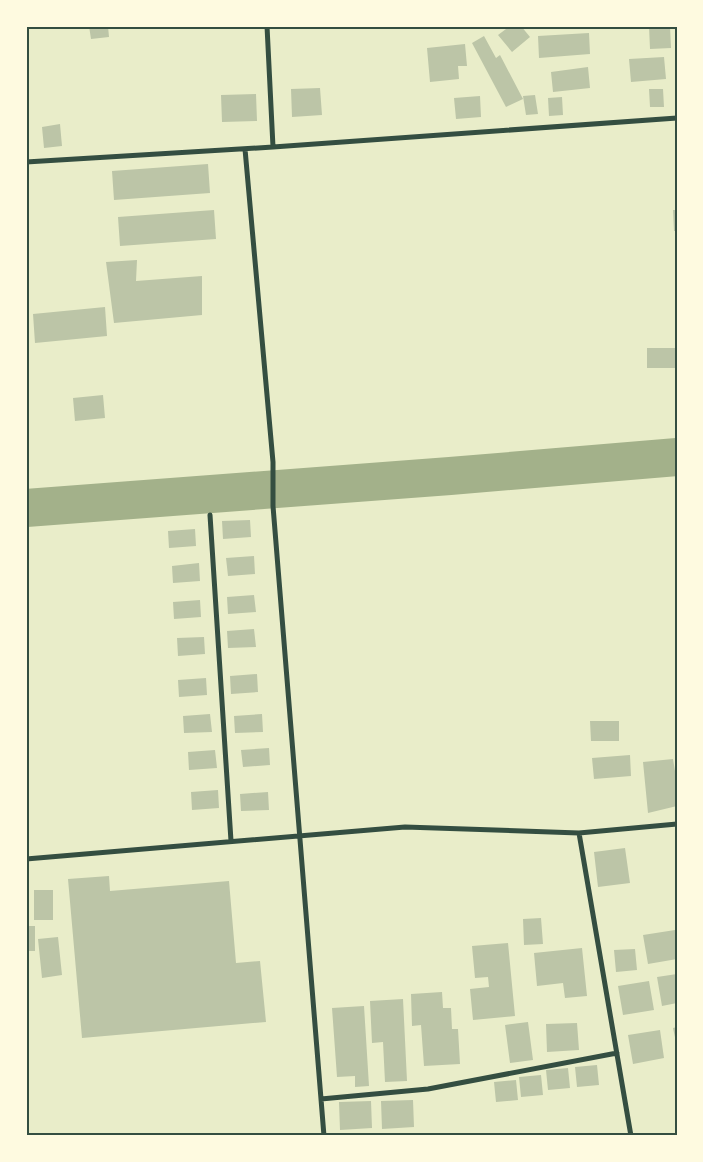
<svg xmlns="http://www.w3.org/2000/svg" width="703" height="1162" viewBox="0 0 703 1162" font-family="Figtree,sans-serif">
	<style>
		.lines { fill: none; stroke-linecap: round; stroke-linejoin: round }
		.river { stroke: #a3b18a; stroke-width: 38 }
		.building { fill: #bcc5a7 }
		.minor { stroke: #344e41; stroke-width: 5 }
		.neatline { fill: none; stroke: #344e41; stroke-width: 2 }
	</style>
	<rect width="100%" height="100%" fill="#e9edc9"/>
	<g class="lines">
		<path class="river" d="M 26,508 L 450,476 L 677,457"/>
	</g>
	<path class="building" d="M 89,26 L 108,26 L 109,37 L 91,39 Z
		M 510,26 L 521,26 L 530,37 L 512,52 L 498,35 Z
		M 649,26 L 670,26 L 671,48 L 650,49 Z
		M 589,33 L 590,54 L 539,58 L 538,36 Z
		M 484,36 L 496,58 L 500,55 L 523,99 L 506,107 L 472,43 Z
		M 465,44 L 467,66 L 458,66 L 459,79 L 430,82 L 427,48 Z
		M 664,57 L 666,79 L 631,82 L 629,59 Z
		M 588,67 L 590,88 L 553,92 L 551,72 Z
		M 320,88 L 322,115 L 292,117 L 291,89 Z
		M 649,89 L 663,89 L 664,107 L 650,107 Z
		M 256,94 L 257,121 L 222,122 L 221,95 Z
		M 535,95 L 538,114 L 526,115 L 523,96 Z
		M 480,96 L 481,117 L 456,119 L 454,98 Z
		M 562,97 L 563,115 L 549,116 L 548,98 Z
		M 60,124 L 62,146 L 44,148 L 42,127 Z
		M 208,164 L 210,193 L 114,200 L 112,171 Z
		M 214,210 L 216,239 L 120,246 L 118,217 Z
		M 673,210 L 677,210 L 677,231 L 674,231 Z
		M 137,260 L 136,281 L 202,276 L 202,315 L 114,323 L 106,262 Z
		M 105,307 L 107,336 L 35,343 L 33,314 Z
		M 647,348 L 675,348 L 675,368 L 647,368 Z
		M 103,395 L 105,418 L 75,421 L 73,398 Z
		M 250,520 L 251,537 L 223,539 L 222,521 Z
		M 195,529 L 196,546 L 169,548 L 168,531 Z
		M 254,556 L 255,574 L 228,576 L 226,558 Z
		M 199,563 L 200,581 L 173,583 L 172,566 Z
		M 254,595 L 256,612 L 228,614 L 227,597 Z
		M 200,600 L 201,617 L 174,619 L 173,602 Z
		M 254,629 L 256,647 L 228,648 L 227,631 Z
		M 204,637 L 205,654 L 178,656 L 177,638 Z
		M 257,674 L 258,692 L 231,694 L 230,676 Z
		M 206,678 L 207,695 L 179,697 L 178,680 Z
		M 210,714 L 212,732 L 184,733 L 183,716 Z
		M 262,714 L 263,732 L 235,733 L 234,716 Z
		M 590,721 L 619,721 L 619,741 L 591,741 Z
		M 269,748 L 270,765 L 243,767 L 241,750 Z
		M 215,750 L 217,768 L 189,770 L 188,752 Z
		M 630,755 L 631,776 L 594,779 L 592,758 Z
		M 673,759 L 677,783 L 677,806 L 648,813 L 643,762 Z
		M 218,790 L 219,808 L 192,810 L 191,792 Z
		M 268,792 L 269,810 L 241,811 L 240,794 Z
		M 625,848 L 630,883 L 598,887 L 594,852 Z
		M 109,876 L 110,891 L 229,881 L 236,963 L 260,961 L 266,1022 L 82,1038 L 68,879 Z
		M 34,890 L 53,890 L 53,920 L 34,920 Z
		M 541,918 L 543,944 L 524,945 L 523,919 Z
		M 26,926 L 35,926 L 35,951 L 26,951 Z
		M 675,930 L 677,944 L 677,959 L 648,964 L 643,935 Z
		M 58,937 L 62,975 L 42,978 L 38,939 Z
		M 508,943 L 515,1016 L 473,1020 L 470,989 L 489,987 L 488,977 L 475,978 L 472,946 Z
		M 582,948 L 587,996 L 565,998 L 563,983 L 537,986 L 534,953 Z
		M 635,949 L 637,970 L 616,972 L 614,950 Z
		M 677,974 L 677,1003 L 662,1006 L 657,977 Z
		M 26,976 L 28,976 L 29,993 L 26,993 Z
		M 649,981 L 654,1010 L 623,1015 L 618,986 Z
		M 442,992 L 443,1008 L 451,1008 L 452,1029 L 458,1029 L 460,1064 L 424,1066 L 421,1025 L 412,1026 L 411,994 Z
		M 403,999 L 407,1081 L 385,1082 L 383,1042 L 372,1043 L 370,1001 Z
		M 364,1006 L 369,1086 L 355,1087 L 355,1076 L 337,1077 L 332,1008 Z
		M 528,1022 L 533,1060 L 510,1063 L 505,1025 Z
		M 577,1023 L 579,1050 L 547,1052 L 546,1024 Z
		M 677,1027 L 677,1042 L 676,1042 L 673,1028 Z
		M 660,1030 L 664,1058 L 633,1064 L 628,1035 Z
		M 597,1065 L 599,1085 L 577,1087 L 575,1067 Z
		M 568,1068 L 570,1088 L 548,1090 L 546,1070 Z
		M 541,1075 L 543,1095 L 521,1097 L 519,1077 Z
		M 516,1080 L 518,1100 L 496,1102 L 494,1082 Z
		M 413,1100 L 414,1127 L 382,1129 L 381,1101 Z
		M 371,1101 L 372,1128 L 340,1130 L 339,1102 Z"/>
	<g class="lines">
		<path class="minor" d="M 267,26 L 273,147
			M 245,149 L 273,462 L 273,506 L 324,1136
			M 26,162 L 273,147 L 677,118
			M 210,515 L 231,841
			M 579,833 L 631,1136
			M 26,859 L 405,827 L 579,833 L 677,824
			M 321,1099 L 428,1089 L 617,1053"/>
	</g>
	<rect width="703" height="1162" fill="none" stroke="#fefae0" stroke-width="55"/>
	<rect x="28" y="28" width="648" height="1106" class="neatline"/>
</svg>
